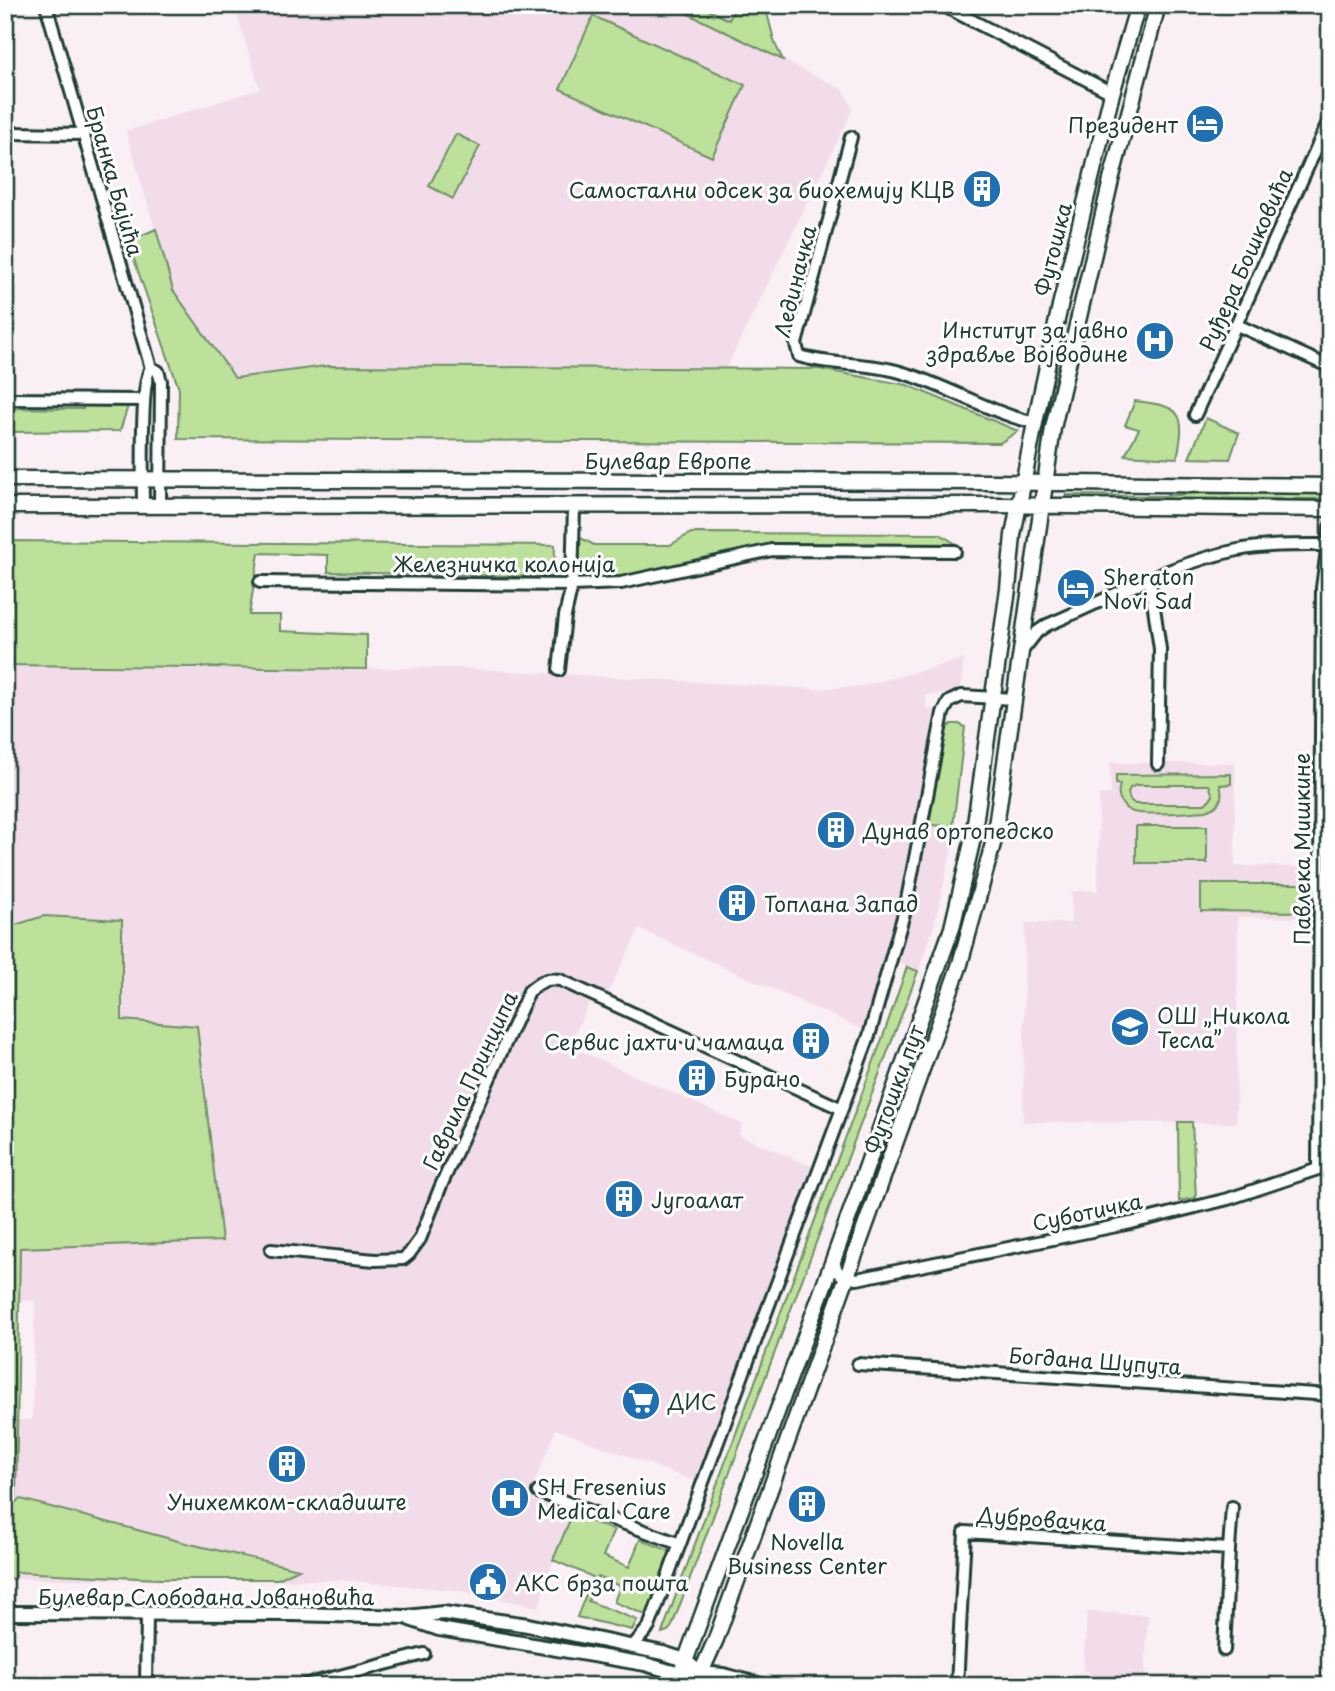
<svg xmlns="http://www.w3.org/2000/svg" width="1335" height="1691" viewBox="0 0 1335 1691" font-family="'Playpen Sans',sans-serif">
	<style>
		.built { fill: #f2dce9 }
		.green { fill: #bde09a; stroke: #6e8e67; stroke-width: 2; fill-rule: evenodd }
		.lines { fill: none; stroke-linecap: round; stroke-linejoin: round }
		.minor-casing { stroke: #1f3d34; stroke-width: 16 }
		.tertiary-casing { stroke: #1f3d34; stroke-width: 18 }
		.secondary-casing { stroke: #1f3d34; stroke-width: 19 }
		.minor { stroke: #fff; stroke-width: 10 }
		.tertiary { stroke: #fff; stroke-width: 12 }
		.secondary { stroke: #fff; stroke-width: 14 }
		.labels { text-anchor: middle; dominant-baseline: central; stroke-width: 6; stroke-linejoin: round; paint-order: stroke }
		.poi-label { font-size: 21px; fill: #1f3d34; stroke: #fff; text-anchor: start }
		.street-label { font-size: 21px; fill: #1f3d34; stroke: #fff }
	</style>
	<rect width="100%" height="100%" fill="#f9eff5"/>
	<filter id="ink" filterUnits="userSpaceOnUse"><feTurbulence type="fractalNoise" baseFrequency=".0143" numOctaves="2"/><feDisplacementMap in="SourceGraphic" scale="14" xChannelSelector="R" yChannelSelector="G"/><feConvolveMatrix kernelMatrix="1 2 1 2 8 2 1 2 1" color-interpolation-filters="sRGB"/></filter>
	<g filter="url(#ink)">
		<path class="built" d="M 234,5 L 670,5 L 844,90 L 853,109 L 726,369 L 326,366 L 235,378 L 173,290 L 126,131 L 260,89 Z
			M 964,659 L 960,693 L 926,695 L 926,708 L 934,709 L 921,811 L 898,916 L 864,1030 L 639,929 L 608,993 L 596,988 L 569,1046 L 742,1124 L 739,1135 L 815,1168 L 699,1483 L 556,1429 L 528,1498 L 572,1515 L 553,1560 L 539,1607 L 455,1590 L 340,1580 L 15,1579 L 17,1420 L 32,1420 L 35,1301 L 20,1300 L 20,1248 L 222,1241 L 122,1020 L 44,916 L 5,928 L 5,665 L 239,669 L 458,668 L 815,689 L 863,686 Z
			M 1110,763 L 1235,763 L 1235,866 L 1309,867 L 1310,918 L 1238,917 L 1236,1123 L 1023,1122 L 1025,923 L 1071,923 L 1072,891 L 1098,891 L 1099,794 L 1111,794 Z
			M 929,825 L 953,826 L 952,848 L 933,930 L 918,971 L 899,962 Z
			M 1087,1612 L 1148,1615 L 1144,1686 L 1089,1686 L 1089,1671 L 1083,1671 Z"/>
		<path class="green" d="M 670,5 L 698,5 L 729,20 L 736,5 L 765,5 L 775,44 L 783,60 Z
			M 593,16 L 745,85 L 712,157 L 560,89 Z
			M 456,134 L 480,146 L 453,199 L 429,186 Z
			M 156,229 L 173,290 L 235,378 L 326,366 L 819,369 L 907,385 L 1018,431 L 1000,443 L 178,439 L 179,389 L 130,248 L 131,240 Z
			M 132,393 L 120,431 L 5,432 L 5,408 L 83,409 L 83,402 Z
			M 1135,401 C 1181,406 1187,412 1177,458 L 1125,455 L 1139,429 L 1125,425 Z
			M 1206,418 L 1239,433 L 1230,459 L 1189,458 Z
			M 1219,492 L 1330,493 L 1330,499 L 1066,498 L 1066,495 L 1163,496 Z
			M 691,533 L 940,534 L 959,546 L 773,543 L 619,577 L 576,578 L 579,537 L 594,545 L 670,545 Z
			M 5,541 L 555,545 L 554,577 L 328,572 L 328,555 L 259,553 L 249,615 L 280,615 L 280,631 L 367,635 L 367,669 L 5,665 Z
			M 952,724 L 959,724 L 965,727 L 953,826 L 929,825 L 944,729 Z
			M 1231,774 L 1231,784 L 1220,785 C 1224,798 1220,807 1206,811 C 1187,812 1151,816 1133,812 C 1121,808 1116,796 1120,785 L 1116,784 L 1116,775 ZM 1136,785 L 1209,785 L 1213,796 L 1205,804 L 1135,804 L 1130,800 L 1128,793 L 1130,788 Z
			M 1136,826 L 1207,826 L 1207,863 L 1136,863 Z
			M 1201,884 L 1305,884 L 1305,912 L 1201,911 Z
			M 44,916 L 122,920 L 122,1020 L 197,1026 L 222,1241 L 20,1248 L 16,1502 L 21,1499 L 186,1543 L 299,1569 L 278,1579 L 159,1579 L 16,1572 L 15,1579 L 5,1578 L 5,928 Z
			M 907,967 L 918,971 L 672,1626 L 668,1631 L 662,1633 L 882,1039 Z
			M 1178,1122 L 1192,1122 L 1196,1198 L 1179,1201 Z
			M 572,1515 L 614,1530 L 603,1556 L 629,1567 L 640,1539 L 672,1552 L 648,1616 L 614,1602 L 620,1586 L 598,1577 L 588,1601 L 637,1620 L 632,1630 L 577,1617 L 593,1577 L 553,1560 Z"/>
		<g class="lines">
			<g class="minor-casing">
				<path id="minor" d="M 46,5 L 151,368 L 158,371 L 161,381 L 160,507
					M 942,5 L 1112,93
					M 5,133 L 82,134
					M 851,137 L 796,344 L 799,356 C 831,366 866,362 900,372 C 947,385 987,412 1035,423
					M 1237,325 L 1330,367
					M 5,399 L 144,400
					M 1195,415 L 1330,118
					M 143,507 C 143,484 140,379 151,368
					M 1150,580 L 1160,649 L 1158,764
					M 260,582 L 572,585 L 621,583 L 772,550 L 955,551
					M 1022,651 L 1037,632 L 1047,625 C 1110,599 1171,563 1238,550 C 1269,544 1299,545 1330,545
					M 559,670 L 565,616 L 572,585 L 574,507
					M 1318,1169 L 1322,588 L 1330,527
					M 271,1250 L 375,1260 L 403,1259 L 409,1254 L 420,1239 L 440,1188 L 529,991 C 540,982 545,978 560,980 L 842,1109
					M 834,1258 C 835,1274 842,1277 857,1279 L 1131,1223 L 1228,1199 L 1330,1165
					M 858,1364 L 1330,1395
					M 538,1492 L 680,1544
					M 1229,1549 L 1232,1507
					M 632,1647 L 649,1627 L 655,1611 L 869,1036 L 905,910 L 943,713 L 949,702 L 961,696 L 1014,699
					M 146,1686 L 147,1614
					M 301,1686 L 424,1654
					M 957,1686 L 965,1532 L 1229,1549 L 1224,1650
					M 1328,1686 L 1330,1665"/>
			</g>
			<g class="tertiary-casing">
				<path id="tertiary" d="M 5,1613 L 292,1614 L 407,1617 L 443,1613 L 528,1625 L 663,1653 L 685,1660 L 700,1673
					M 410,1619 L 439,1629 L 645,1664 L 680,1674 L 700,1673 L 723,1675 L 765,1686"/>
			</g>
			<g class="secondary-casing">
				<path id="secondary" d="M 5,479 L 994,482 L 1330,486
					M 5,506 L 997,505 L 1330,509
					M 676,1686 L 834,1258 L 952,928 L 973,838 L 1008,589 L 1013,535 L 1035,423 L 1060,306 L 1112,93 L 1138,5
					M 695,1686 L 716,1639 L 960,964 L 994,840 L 1053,428 L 1111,180 L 1158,5"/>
			</g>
			<use href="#minor" class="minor"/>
			<use href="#tertiary" class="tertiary"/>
			<use href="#secondary" class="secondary"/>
		</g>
	</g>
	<defs>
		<g id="hotel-disc" transform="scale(2.0125)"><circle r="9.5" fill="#1f6fb2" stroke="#fff"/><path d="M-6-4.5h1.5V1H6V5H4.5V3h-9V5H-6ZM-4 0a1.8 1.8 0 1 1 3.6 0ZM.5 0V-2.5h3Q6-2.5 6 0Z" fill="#fff"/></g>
		<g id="building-disc" transform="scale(2.0125)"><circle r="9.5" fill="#1f6fb2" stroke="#fff"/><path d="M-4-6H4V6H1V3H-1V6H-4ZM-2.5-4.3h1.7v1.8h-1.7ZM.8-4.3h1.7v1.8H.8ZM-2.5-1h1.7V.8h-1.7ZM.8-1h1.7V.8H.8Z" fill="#fff"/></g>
		<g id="hospital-disc" transform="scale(2.0125)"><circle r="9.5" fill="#1f6fb2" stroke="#fff"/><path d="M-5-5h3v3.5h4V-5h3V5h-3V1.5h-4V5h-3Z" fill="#fff"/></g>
		<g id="school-disc" transform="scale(2.0125)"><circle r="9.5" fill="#1f6fb2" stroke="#fff"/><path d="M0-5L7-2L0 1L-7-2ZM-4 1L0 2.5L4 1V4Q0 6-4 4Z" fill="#fff"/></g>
		<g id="supermarket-disc" transform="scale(2.0125)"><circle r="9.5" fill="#1f6fb2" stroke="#fff"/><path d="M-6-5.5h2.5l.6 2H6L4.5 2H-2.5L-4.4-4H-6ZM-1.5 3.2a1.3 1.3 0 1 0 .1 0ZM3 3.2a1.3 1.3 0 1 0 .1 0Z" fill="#fff"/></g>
		<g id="civic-disc" transform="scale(2.0125)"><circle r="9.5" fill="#1f6fb2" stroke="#fff"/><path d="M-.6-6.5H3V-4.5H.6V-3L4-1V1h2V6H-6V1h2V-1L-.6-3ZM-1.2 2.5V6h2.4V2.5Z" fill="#fff"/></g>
	</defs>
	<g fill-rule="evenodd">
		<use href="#hotel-disc" x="1205" y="124"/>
		<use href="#building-disc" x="982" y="189"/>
		<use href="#hospital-disc" x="1155" y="341"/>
		<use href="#hotel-disc" x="1076" y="588"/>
		<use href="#building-disc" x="836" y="830"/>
		<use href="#building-disc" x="737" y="903"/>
		<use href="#school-disc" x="1130" y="1027"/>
		<use href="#building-disc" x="811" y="1041"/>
		<use href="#building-disc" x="697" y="1078"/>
		<use href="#building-disc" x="624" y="1199"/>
		<use href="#supermarket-disc" x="641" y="1401"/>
		<use href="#building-disc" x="287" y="1464"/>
		<use href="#hospital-disc" x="510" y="1498"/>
		<use href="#building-disc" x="807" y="1504"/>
		<use href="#civic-disc" x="488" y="1582"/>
	</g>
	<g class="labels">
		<g class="poi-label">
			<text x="1178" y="124" text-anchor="end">Президент</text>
			<text x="955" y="189" text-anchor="end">Самостални одсек за биохемију КЦВ</text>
			<text x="1128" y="329" text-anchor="end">Институт за јавно<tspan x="1128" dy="24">здравље Војводине</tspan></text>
			<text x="1103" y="576">Sheraton<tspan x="1103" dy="24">Novi Sad</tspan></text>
			<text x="863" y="830">Дунав ортопедско</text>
			<text x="764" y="903">Топлана Запад</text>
			<text x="1157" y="1015">ОШ „Никола<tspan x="1157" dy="24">Тесла”</tspan></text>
			<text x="784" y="1041" text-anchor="end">Сервис јахти и чамаца</text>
			<text x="724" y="1078">Бурано</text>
			<text x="651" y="1199">Југоалат</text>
			<text x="668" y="1401">ДИС</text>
			<text x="537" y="1486">SH Fresenius<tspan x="537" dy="24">Medical Care</tspan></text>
			<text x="287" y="1501" text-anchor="middle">Унихемком-складиште</text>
			<text x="807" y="1541" text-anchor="middle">Novella<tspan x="807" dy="24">Business Center</tspan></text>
			<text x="515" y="1582">АКС брза пошта</text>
		</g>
		<g class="street-label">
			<text transform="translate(116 181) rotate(74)">Бранка Бајића</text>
			<text transform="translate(1052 249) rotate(-76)">Футошка</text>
			<text transform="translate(1245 259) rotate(-66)">Руђера Бошковића</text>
			<text transform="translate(794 281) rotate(-76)">Лединачка</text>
			<text x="668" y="460">Булевар Европе</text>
			<text x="504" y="563">Железничка колонија</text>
			<text transform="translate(1301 849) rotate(-90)">Павлека Мишкине</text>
			<text transform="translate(469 1080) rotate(-65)">Гаврила Принципа</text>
			<text transform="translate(893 1089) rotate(-70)">Футошки пут</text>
			<text transform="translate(1087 1211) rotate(-12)">Суботичка</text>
			<text transform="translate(1095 1360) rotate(4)">Богдана Шупута</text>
			<text transform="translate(1042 1518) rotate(4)">Дубровачка</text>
			<text x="206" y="1596">Булевар Слободана Јовановића</text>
		</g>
	</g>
	<rect width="1335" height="1691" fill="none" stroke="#fff" stroke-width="28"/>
	<rect x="14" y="14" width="1307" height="1663" fill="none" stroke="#1f3d34" stroke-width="2.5" filter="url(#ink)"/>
</svg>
